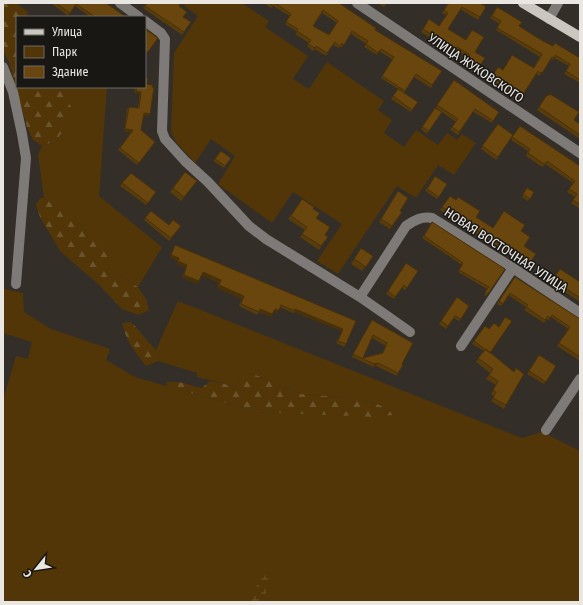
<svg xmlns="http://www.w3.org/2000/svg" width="583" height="605" viewBox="0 0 583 605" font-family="'Fira Sans Condensed',sans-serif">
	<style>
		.green { fill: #523608 }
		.forest { fill: url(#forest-firs) }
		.wetland { fill: url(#wetland-marsh) }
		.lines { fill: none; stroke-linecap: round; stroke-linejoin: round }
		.minor { stroke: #7d7a77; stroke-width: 10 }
		.major { stroke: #cbc6c0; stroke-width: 10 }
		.wall { fill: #593c0b; fill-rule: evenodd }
		.shaded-wall { fill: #493109 }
		.building { fill: #68460d; stroke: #493109; fill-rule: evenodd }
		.labels { text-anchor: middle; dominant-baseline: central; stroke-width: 3; stroke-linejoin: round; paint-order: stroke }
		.street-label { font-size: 13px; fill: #eae7e3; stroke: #191714 }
	</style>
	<defs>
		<pattern id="forest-firs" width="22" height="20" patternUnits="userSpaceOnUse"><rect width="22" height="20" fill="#523608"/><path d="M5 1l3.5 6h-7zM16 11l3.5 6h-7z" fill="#6b532c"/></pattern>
		<pattern id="wetland-marsh" width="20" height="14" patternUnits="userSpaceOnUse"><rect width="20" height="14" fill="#523608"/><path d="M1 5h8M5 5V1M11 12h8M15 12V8" fill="none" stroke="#6b532c"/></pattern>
	</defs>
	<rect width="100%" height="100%" fill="#332e28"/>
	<path class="green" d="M 184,3 L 242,3 L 269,21 L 265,27 L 308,56 L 293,79 L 309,89 L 327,62 L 384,101 L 378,110 L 392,120 L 384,133 L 404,147 L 416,130 L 438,145 L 447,133 L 457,140 L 462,134 L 476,143 L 454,175 L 438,165 L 416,198 L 397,186 L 338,274 L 317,261 L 342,224 L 293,192 L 272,223 L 218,184 L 235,156 L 211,139 L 195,163 L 176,142 L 171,132 L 174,53 L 198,16 L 183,5 Z
		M 57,87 L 107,87 L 99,196 L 162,247 L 138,287 L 108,267 L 60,208 L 44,198 L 38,155 L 42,146 L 50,144 L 70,122 Z
		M 4,289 L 23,293 L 24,312 L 51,329 L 110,349 L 106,360 L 135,377 L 258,412 L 399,414 L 377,404 L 352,398 L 301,394 L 244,370 L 234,386 L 197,377 L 197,373 L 158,361 L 160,355 L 156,350 L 178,301 L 522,438 L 542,432 L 580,451 L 580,602 L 3,602 L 3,400 L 16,356 L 28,359 L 32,342 L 3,333 Z"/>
	<path class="forest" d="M 3,3 L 16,3 L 28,12 L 27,17 L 17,17 L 17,87 L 57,87 L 75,112 C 69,126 57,143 42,146 L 33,140 L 27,127 L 9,62 L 3,50 Z
		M 40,198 L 44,198 L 60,208 L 66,206 L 73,210 L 108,257 L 108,267 L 138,287 L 146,299 L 149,310 L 139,315 L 122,309 L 98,284 L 60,251 L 40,217 L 36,205 Z
		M 130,322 L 135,326 L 160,355 L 158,361 L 146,366 C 135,352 126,341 122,323 Z
		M 244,370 L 301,394 L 352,398 L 377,404 L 400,414 L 376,417 L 258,412 L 167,386 L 166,382 L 179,382 L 202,388 L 210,381 L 234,386 Z"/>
	<path class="wetland" d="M 269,572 L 265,602 L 251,602 L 258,582 Z"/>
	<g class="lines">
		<path class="minor" d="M 120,3 L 139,17
			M 357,3 L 580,153
			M 549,19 L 558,3
			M 145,21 L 161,33 L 165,39 L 162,131 L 165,139 L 185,161 L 208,182 L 249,226 L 266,239 L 360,297 L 406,226 C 415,220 422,216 432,218 L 513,268 L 580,313
			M 3,67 L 13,92 L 22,134 L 26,158 L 16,284
			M 360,297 L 386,315 L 410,332
			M 461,346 L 513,268
			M 546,430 L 580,379"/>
		<path class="major" d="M 523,3 L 580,37"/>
	</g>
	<path class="wall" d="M 51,3 L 106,3 L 126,17 L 90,17 L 75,6 L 68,16 Z
		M 145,3 L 181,3 L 179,6 L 183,17 L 191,22 L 182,35 L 143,8 L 146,5 L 144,4 Z
		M 264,3 L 339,3 L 375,30 L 442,71 L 431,88 L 414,77 L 404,93 L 418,102 L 411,112 L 391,99 L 398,89 L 381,78 L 393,60 L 379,51 L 377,55 L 364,47 L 366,44 L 351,34 L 342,47 L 341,46 L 339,48 L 333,45 L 326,56 L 315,49 L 313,51 L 307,46 L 309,43 L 295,34 L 297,32 L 285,24 L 290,16 L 273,6 L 271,8 ZM 322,13 L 337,23 L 329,35 L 313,26 Z
		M 378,3 L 387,3 L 384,7 Z
		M 448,3 L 486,7 L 478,20 L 460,9 L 448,29 L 475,52 L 485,58 L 477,70 L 465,62 L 468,58 L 455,49 L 454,52 L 421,32 L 429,19 L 439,26 L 446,15 L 442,13 Z
		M 497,7 L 519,26 L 552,46 L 580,58 L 580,83 L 564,74 L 569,66 L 554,58 L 552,60 L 551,59 L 541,74 L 539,76 L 536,74 L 520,98 L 490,79 L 498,67 L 503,70 L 533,68 L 540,57 L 496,30 L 500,24 L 490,18 Z
		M 145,29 L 158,38 L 146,54 L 145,53 Z
		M 454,80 L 499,112 L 492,123 L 473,112 L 458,135 L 450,130 L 456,122 L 436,108 Z
		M 147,84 L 148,116 L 143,116 L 141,130 L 155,142 L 137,165 L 118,150 L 131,133 L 124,131 L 127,109 L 129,107 L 138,108 L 140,94 L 134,93 L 135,89 L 128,87 L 145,87 Z
		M 547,95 L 574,120 L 580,124 L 580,139 L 537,110 Z
		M 435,108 L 442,112 L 427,134 L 421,129 Z
		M 498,124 L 513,135 L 496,160 L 481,149 Z
		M 520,126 L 580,166 L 580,209 L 571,203 L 575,197 L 567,192 L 573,183 L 545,164 L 542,167 L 526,156 L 528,151 L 511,140 Z
		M 221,151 L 231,158 L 224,168 L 213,161 Z
		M 435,176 L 447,184 L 437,199 L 425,191 Z
		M 197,181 L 181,201 L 170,192 L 173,188 Z
		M 122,183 L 156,192 L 146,205 L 120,186 Z
		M 527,188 L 534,192 L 528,201 L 522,197 Z
		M 398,191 L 400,211 L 402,212 L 390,229 L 379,222 Z
		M 450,196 L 476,217 L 493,228 L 521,231 L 524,246 L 536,254 L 527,266 L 440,210 Z
		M 302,199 L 313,209 L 316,218 L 325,235 L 328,237 L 319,250 L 300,237 L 305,230 L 288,219 Z
		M 151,211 L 169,225 L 181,226 L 169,241 L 144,220 Z
		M 432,222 L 505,269 L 486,296 L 484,295 L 487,289 L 458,272 L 462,265 L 422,238 Z
		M 175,245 L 356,321 L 346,344 L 344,347 L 336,343 L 342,331 L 294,312 L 293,313 L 280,307 L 277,313 L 274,311 L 271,317 L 259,312 L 257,315 L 239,306 L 242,299 L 217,288 L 219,283 L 202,275 L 197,284 L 182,277 L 186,268 L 176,264 L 178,261 L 170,257 L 174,247 Z
		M 361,248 L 373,256 L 362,271 L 351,264 Z
		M 406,263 L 418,271 L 405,290 L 402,288 L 394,299 L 386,294 Z
		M 560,269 L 580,282 L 580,302 L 556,286 L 559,282 L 554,278 Z
		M 515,277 L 580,319 L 580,361 L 557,346 L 568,329 L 551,317 L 549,320 L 547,319 L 544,323 L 524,310 L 526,307 L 508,295 L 501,306 L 497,304 Z
		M 457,297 L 469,306 L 459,321 L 454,318 L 446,329 L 439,324 Z
		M 372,320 L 402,364 L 398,373 L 397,376 L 376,366 L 373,367 L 352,357 ZM 372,338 L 386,346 L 382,353 L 363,358 Z
		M 485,326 L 489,329 L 490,353 L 506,405 L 504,409 L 491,401 L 494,396 L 491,394 L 496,385 L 486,379 L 490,373 L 476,362 L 484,351 L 472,344 Z
		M 539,355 L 556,366 L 544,384 L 527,374 Z
		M 580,413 L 580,418 L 578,416 Z"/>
	<path class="shaded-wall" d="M 128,87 L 136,87 L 135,89 Z
		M 136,91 L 141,92 L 140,94 L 134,93 Z
		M 144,113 L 150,114 L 148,116 L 142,116 Z
		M 125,129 L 133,130 L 132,133 L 124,131 Z
		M 171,255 L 179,258 L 178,261 L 170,257 Z
		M 178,261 L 187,265 L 186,268 L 176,264 Z
		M 203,272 L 221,280 L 219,283 L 201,275 Z
		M 184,275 L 199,281 L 197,284 L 182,277 Z
		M 219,285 L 244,296 L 242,299 L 217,288 Z
		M 260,309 L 272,314 L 271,317 L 259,311 Z
		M 275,309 L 279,310 L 277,313 L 273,311 Z
		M 295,309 L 343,329 L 342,331 L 294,312 Z
		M 378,363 L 376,366 L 373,367 L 374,364 Z"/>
	<path class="building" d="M 56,3 L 106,3 L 126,17 L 95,17 L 76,4 L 70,13 Z
		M 147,3 L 181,3 L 179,6 L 187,12 L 183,17 L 191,22 L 184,32 L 145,6 Z
		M 269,3 L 339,3 L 376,28 L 375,30 L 442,71 L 432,85 L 416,74 L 405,91 L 382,76 L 394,57 L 381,49 L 378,53 L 366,44 L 368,41 L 352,31 L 344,45 L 342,43 L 340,46 L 335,42 L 327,53 L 316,46 L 315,48 L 308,44 L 311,40 L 297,31 L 298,29 L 286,22 L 291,14 L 275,3 L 273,6 ZM 323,10 L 338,21 L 329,35 L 313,26 Z
		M 449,3 L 480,3 L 486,7 L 480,17 L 462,7 L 448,29 L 466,40 L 472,30 L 484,37 L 475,52 L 485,58 L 479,67 L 467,59 L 470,55 L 457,47 L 455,50 L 423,29 L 429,19 L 439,26 L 448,13 L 444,10 Z
		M 497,7 L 522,22 L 519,26 L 541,40 L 553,46 L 555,43 L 580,58 L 580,80 L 566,71 L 570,64 L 555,55 L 554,58 L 552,57 L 543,72 L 540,73 L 538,71 L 522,96 L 492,77 L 498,67 L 503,70 L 512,55 L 534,68 L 542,54 L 497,28 L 501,21 L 492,16 Z
		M 145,29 L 158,38 L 148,52 L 145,49 Z
		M 145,78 L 148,78 L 147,84 L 153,85 L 152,87 L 154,87 L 150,114 L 144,113 L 141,130 L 155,142 L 139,163 L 120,148 L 133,130 L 125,129 L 129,107 L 139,108 L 141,92 L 136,91 L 137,87 L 145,87 Z
		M 454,80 L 499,112 L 493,121 L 475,109 L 459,132 L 452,127 L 458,119 L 437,105 Z
		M 398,89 L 418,102 L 412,110 L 393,96 Z
		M 550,94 L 579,112 L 574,120 L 580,124 L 580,135 L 539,107 L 547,95 L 548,96 Z
		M 435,108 L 442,112 L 429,131 L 422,127 Z
		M 498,124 L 513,135 L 498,157 L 482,146 Z
		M 520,126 L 580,166 L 580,205 L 573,200 L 577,194 L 569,189 L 575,181 L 547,161 L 544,164 L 528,153 L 530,149 L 512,137 Z
		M 221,151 L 231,158 L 225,166 L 215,159 Z
		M 185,172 L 197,181 L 184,197 L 173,188 Z
		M 131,173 L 156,192 L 148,203 L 122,183 Z
		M 435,176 L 447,184 L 439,197 L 427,189 Z
		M 527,188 L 534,192 L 530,199 L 523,194 Z
		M 398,191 L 408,198 L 400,211 L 402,212 L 392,226 L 381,219 Z
		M 450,196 L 456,200 L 458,197 L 480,211 L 476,217 L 493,228 L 504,211 L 525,225 L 521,231 L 530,237 L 524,246 L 536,254 L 529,264 L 442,207 Z
		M 302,199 L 314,207 L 313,209 L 320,213 L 316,218 L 330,227 L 325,235 L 328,237 L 321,246 L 302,234 L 307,227 L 291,216 Z
		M 151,211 L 169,225 L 173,220 L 181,226 L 171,238 L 145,218 Z
		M 432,222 L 505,269 L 488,294 L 485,292 L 489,287 L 459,270 L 463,263 L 424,236 Z
		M 175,245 L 356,321 L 346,344 L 338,341 L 343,329 L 295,309 L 295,311 L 281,305 L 279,310 L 275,309 L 272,314 L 260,309 L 259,312 L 241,304 L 244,296 L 219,285 L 221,280 L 203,272 L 199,281 L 184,275 L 187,265 L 178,261 L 179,258 L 171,255 Z
		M 361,248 L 373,256 L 366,267 L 354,259 Z
		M 406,263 L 418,271 L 407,288 L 404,285 L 395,297 L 388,291 Z
		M 560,269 L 580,282 L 580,298 L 558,283 L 560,279 L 555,276 Z
		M 515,277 L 580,319 L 580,357 L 559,343 L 570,327 L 552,315 L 550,318 L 548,316 L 545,320 L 526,307 L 528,305 L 510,293 L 503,304 L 499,301 Z
		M 457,297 L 469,306 L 461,319 L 455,316 L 448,326 L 441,321 Z
		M 505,317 L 512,321 L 490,353 L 474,341 L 485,326 L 489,329 L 494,323 L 499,327 Z
		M 372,320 L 413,343 L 402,364 L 403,365 L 398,373 L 378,363 L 374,364 L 353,354 ZM 373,335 L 387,343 L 383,353 L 363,358 Z
		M 486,349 L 514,372 L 516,368 L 524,374 L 506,405 L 493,398 L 496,392 L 493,390 L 498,381 L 489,375 L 493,369 L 478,358 Z
		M 539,355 L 556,366 L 546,382 L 529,371 Z"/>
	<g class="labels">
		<g class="street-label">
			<text transform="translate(476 68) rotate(34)">УЛИЦА ЖУКОВСКОГО</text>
			<text transform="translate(506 250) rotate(33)">НОВАЯ ВОСТОЧНАЯ УЛИЦА</text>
		</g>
	</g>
	<rect width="583" height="605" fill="none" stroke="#eae7e3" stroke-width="8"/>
	<rect x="16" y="16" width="130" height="72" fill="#191714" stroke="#6d6a67"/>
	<rect x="24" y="29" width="20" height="6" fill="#cbc6c0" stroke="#6d6a67"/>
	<text x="52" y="36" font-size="12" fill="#eae7e3">Улица</text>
	<rect x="24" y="46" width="20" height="12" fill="#523608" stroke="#6d6a67"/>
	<text x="52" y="56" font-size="12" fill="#eae7e3">Парк</text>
	<rect x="24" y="66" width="20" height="12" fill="#68460d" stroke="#6d6a67"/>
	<text x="52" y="76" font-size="12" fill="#eae7e3">Здание</text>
	<g transform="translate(36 569) rotate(240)" stroke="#191714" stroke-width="3" paint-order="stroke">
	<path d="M0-3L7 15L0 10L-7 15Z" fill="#eae7e3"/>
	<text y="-6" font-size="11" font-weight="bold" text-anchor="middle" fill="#eae7e3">С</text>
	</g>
</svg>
